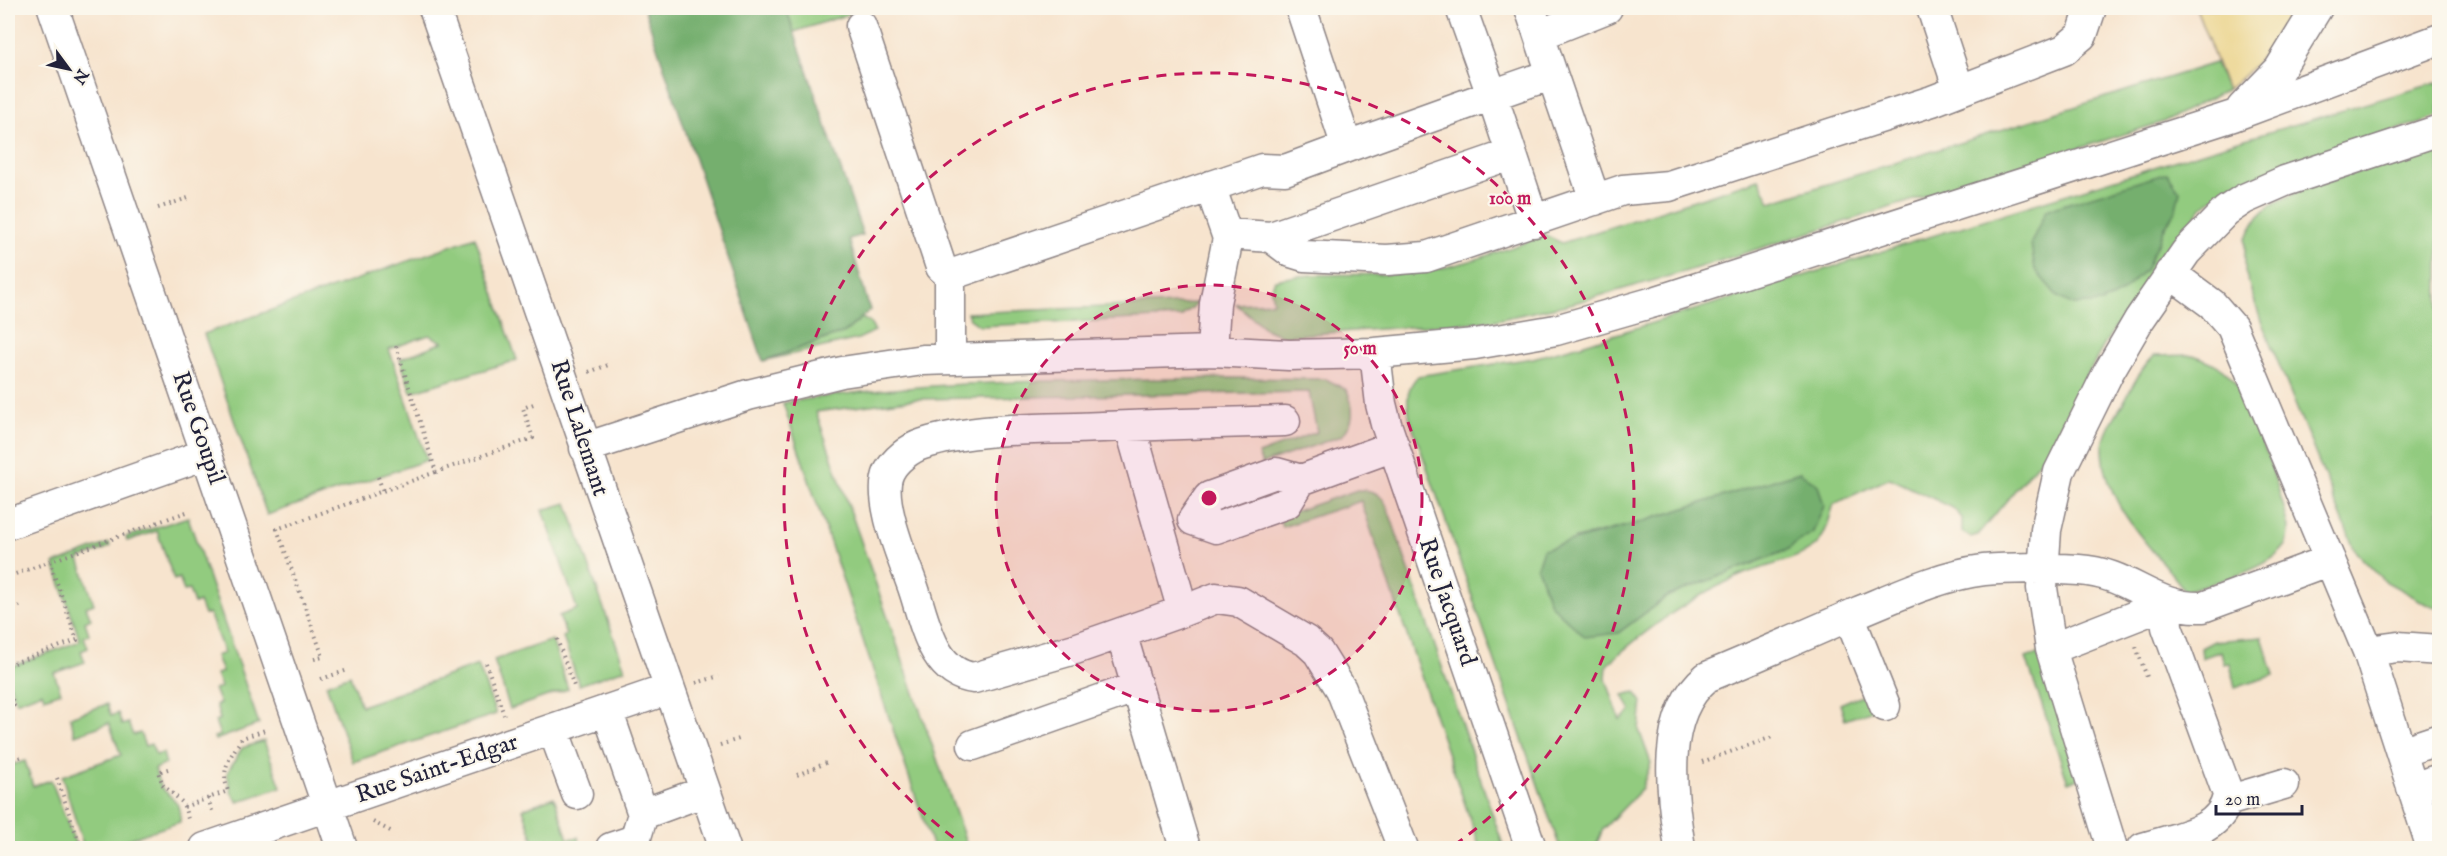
<svg xmlns="http://www.w3.org/2000/svg" width="2447" height="856" viewBox="0 0 2447 856" font-family="'IM FELL English',serif">
	<style>
		.green { fill: #92cb7f; stroke: #5a765d; stroke-width: 1.5; fill-rule: evenodd }
		.forest { fill: #75af6e; stroke: #4c6854; stroke-width: 1.5 }
		.sand { fill: #eeda9e; stroke: #887e6c; stroke-width: 1.5 }
		.lines { fill: none; stroke-linecap: round; stroke-linejoin: round }
		.minor-casing { stroke: #8c8384; stroke-width: 33 }
		.path { stroke: #8c8384; stroke-width: 4; stroke-dasharray: 1.5 4.5; stroke-linecap: butt }
		.minor { stroke: #fff; stroke-width: 30 }
		.ring { fill: none; stroke: #c2185b; stroke-width: 3; stroke-dasharray: 10 8 }
		.labels { text-anchor: middle; dominant-baseline: central; stroke-width: 4.5; stroke-linejoin: round; paint-order: stroke }
		.street-label { font-size: 24px; fill: #22223b; stroke: #fbf7ec }
		.centre { fill: #c2185b; stroke: #fbf7ec; stroke-width: 3 }
		.ring-label { font-size: 18px; text-anchor: middle; font-weight: bold; fill: #c2185b; stroke: #fbf7ec; stroke-width: 4.5; stroke-linejoin: round; paint-order: stroke }
	</style>
	<rect width="100%" height="100%" fill="#fbf7ec"/>
	<filter id="ink" filterUnits="userSpaceOnUse"><feTurbulence type="fractalNoise" baseFrequency=".0167" numOctaves="2"/><feDisplacementMap in="SourceGraphic" scale="12" xChannelSelector="R" yChannelSelector="G"/><feConvolveMatrix kernelMatrix="1 2 1 2 8 2 1 2 1" color-interpolation-filters="sRGB"/></filter>
	<filter id="wash" filterUnits="userSpaceOnUse"><feTurbulence type="fractalNoise" baseFrequency=".008" numOctaves="4" result="noise"/><feDisplacementMap in="SourceGraphic" scale="24" xChannelSelector="R" yChannelSelector="G"/><feGaussianBlur stdDeviation="1.35" result="paint"/><feColorMatrix in="noise" values="0 0 0 0 0 0 0 0 0 0 0 0 0 0 0 0 0 1.4 0 .05"/><feComposite in="paint" operator="in"/></filter>
	<g filter="url(#wash)">
		<rect width="100%" height="100%" fill="#f7e4ce"/>
		<path class="green" d="M 786,8 L 867,8 L 794,32 Z
			M 2215,63 L 2227,90 L 2163,122 L 1684,272 L 1570,304 L 1492,321 L 1284,336 L 1267,330 L 1236,304 L 1273,302 L 1271,289 L 1275,280 C 1315,271 1354,276 1394,274 C 1448,272 1496,253 1545,235 L 1562,243 L 1759,179 L 1770,202 Z
			M 2439,82 L 2439,116 L 2234,184 L 2203,206 L 2110,335 L 2074,398 L 2049,449 L 1978,535 L 1970,537 L 1962,532 L 1962,518 L 1953,508 L 1890,478 L 1834,504 C 1830,515 1827,533 1819,542 C 1805,559 1764,566 1744,574 C 1692,596 1648,627 1607,665 L 1606,679 L 1620,720 L 1631,711 L 1623,695 L 1635,692 L 1642,702 L 1639,730 L 1651,763 L 1641,790 L 1603,829 L 1595,848 L 1560,848 L 1410,419 C 1407,402 1405,389 1418,376 L 1533,358 L 1581,345 L 2225,145 ZM 2176,209 L 2164,229 L 2145,270 L 2073,305 ZM 1800,472 L 1813,532 L 1784,551 L 1668,596 L 1618,633 L 1574,539 L 1638,523 Z
			M 2439,146 L 2439,608 L 2432,607 L 2383,580 L 2355,551 L 2260,318 L 2245,272 L 2245,240 L 2258,217 L 2270,205 L 2304,189 Z
			M 475,237 L 517,360 L 411,392 L 400,359 L 443,342 L 429,335 L 389,349 L 427,460 L 267,515 L 204,334 Z
			M 1198,303 L 1181,317 L 980,326 L 970,319 L 967,313 Z
			M 862,318 L 869,322 L 875,331 L 858,339 L 763,361 L 845,332 Z
			M 2193,355 C 2207,360 2219,364 2229,375 C 2252,400 2280,491 2289,527 C 2289,533 2289,540 2286,545 C 2268,571 2214,582 2185,591 C 2153,547 2106,510 2103,451 C 2102,436 2114,418 2122,405 C 2133,386 2138,372 2154,356 Z
			M 1228,378 L 1326,379 L 1347,390 C 1354,408 1356,422 1341,436 L 1262,464 L 1258,454 L 1317,432 L 1309,392 L 917,399 L 816,412 L 968,848 L 933,848 L 783,403 C 929,378 1080,381 1228,378 Z
			M 1357,490 C 1373,489 1382,494 1388,509 L 1504,848 L 1480,848 L 1361,501 L 1282,527 L 1279,517 Z
			M 567,503 L 625,669 L 579,685 L 563,637 L 566,635 L 559,616 L 577,609 L 543,510 Z
			M 188,517 L 259,724 L 215,740 L 214,737 L 220,735 L 215,721 L 220,719 L 216,705 L 220,704 L 214,689 L 221,687 L 216,674 L 222,672 L 216,656 L 224,653 L 209,613 L 204,615 L 199,602 L 194,604 L 189,590 L 184,591 L 179,578 L 174,580 L 157,531 L 127,541 L 126,537 Z
			M 109,543 L 110,547 L 79,559 L 94,604 L 86,607 L 91,619 L 85,622 L 89,634 L 84,637 L 88,648 L 81,651 L 85,662 L 54,673 L 61,692 L 44,698 L 42,692 L 16,702 L 8,679 L 8,668 L 80,641 L 54,564 Z
			M 2262,637 L 2274,675 L 2235,688 L 2230,663 L 2224,664 L 2221,651 L 2202,658 L 2201,648 L 2214,641 Z
			M 552,640 L 568,689 L 510,709 L 494,660 Z
			M 2041,653 L 2085,776 L 2068,782 L 2026,658 Z
			M 478,665 L 496,714 L 353,762 L 326,684 L 350,675 L 361,706 Z
			M 1868,692 L 1875,709 L 1845,720 L 1840,704 Z
			M 107,704 L 111,716 L 118,713 L 122,725 L 128,723 L 133,735 L 140,733 L 145,746 L 151,744 L 156,755 L 163,753 L 166,764 L 155,769 C 157,776 158,784 162,788 C 174,801 182,803 180,822 L 103,848 L 84,848 L 62,776 L 121,755 L 109,723 L 75,735 L 70,717 Z
			M 264,741 L 281,787 L 238,802 L 231,792 L 227,773 L 242,748 Z
			M 25,761 L 33,786 L 51,780 L 77,848 L 8,848 L 8,766 Z
			M 554,797 L 568,839 L 578,837 L 582,848 L 536,848 L 523,809 Z"/>
		<path class="forest" d="M 644,8 L 786,8 L 863,235 L 849,239 L 870,310 L 845,332 L 763,361 Z
			M 2167,173 L 2180,191 L 2176,209 L 2164,229 L 2145,270 L 2121,293 L 2102,303 L 2073,305 L 2058,297 L 2035,270 L 2031,243 L 2046,210 Z
			M 1800,472 L 1818,485 L 1824,506 L 1813,532 L 1785,551 L 1668,596 L 1618,633 L 1585,637 L 1550,604 L 1537,567 L 1543,549 L 1638,523 Z"/>
		<path class="sand" d="M 2196,8 L 2293,8 C 2278,41 2256,67 2227,90 Z"/>
	</g>
	<g filter="url(#ink)">
		<g class="lines">
			<g class="minor-casing">
				<path id="minor" d="M 53,8 L 342,848
					M 434,8 L 725,848
					M 1301,8 L 1347,147 L 1492,95 L 1461,8
					M 1530,8 L 1552,74 L 1492,95 L 1534,222
					M 1932,8 L 1959,90
					M 861,26 L 941,267 L 950,275 L 1262,169 L 1285,170 L 1347,147
					M 1539,35 L 1607,8
					M 1552,74 L 1595,200
					M 2242,108 L 2279,70 L 2317,8
					M 1210,186 L 1228,238 L 1215,303 L 1212,351
					M 1228,234 L 1271,237 L 1511,154
					M 1271,237 L 1291,252 L 1304,256 L 1387,260 L 1426,257 L 1623,190 L 1669,186 L 1932,101 L 2064,50 L 2082,35 L 2091,8
					M 2170,273 L 2212,304 L 2232,327 L 2368,651
					M 1375,353 L 1381,404 L 1386,424 L 1531,848
					M 950,357 L 950,275
					M 1130,426 L 1183,611 L 1216,598 L 1238,601 L 1306,641 L 1318,652 L 1341,689 L 1403,848
					M 585,448 L 748,395 L 842,372 L 923,360 L 1212,351 L 1289,355 L 1375,353 L 1475,344 L 1556,330 L 1654,302 L 2233,116 L 2440,39
					M 1301,480 L 1287,503 L 1216,528 L 1193,520 L 1209,497 L 1276,473 L 1301,480 L 1394,446
					M 8,524 L 206,454
					M 1183,611 L 1121,633 L 1185,848
					M 1849,616 L 1885,706
					M 1121,633 L 1075,649 L 974,678 C 933,673 925,623 914,590 C 905,563 876,499 889,472 C 895,460 910,448 923,444 C 969,429 1028,429 1076,428 C 1146,425 1215,423 1285,421
					M 2051,649 L 2166,604 L 2167,627 L 2228,794 C 2224,833 2173,838 2143,848
					M 607,710 L 643,814 L 705,791
					M 553,729 L 577,794
					M 973,745 L 1137,687
					M 2401,752 L 2440,739
					M 2412,788 L 2440,779
					M 2227,801 L 2284,784
					M 205,848 L 669,689
					M 611,848 L 635,840 L 643,814
					M 1680,848 C 1672,794 1659,717 1707,677 C 1758,656 1808,634 1858,612 C 1897,596 1941,575 1984,570 C 2015,567 2048,568 2079,570 C 2131,573 2152,609 2203,607 L 2330,560
					M 2112,848 L 2051,649 L 2042,588 L 2046,530 L 2059,472 L 2108,373 L 2139,320 L 2186,252 L 2226,211 L 2244,199 L 2285,181 L 2440,130
					M 2432,848 L 2368,651 L 2398,647 L 2440,650"/>
			</g>
			<path class="path" d="M 2437,76 L 2440,76
				M 158,208 L 191,197
				M 396,346 L 436,472 L 533,438 L 523,408 L 536,403
				M 589,372 L 611,364
				M 378,477 L 383,491
				M 10,576 L 189,511
				M 8,611 L 20,606
				M 557,639 L 575,689
				M 2136,647 L 2147,677
				M 314,659 L 323,657 L 277,529 L 436,472
				M 486,663 L 504,715
				M 8,665 L 77,640 L 50,563
				M 321,679 L 348,670
				M 696,683 L 719,676
				M 8,688 L 14,705 L 8,711
				M 720,745 L 742,738
				M 8,761 L 23,756
				M 1702,762 L 1775,736
				M 168,769 L 158,772 L 163,785 L 183,803 L 189,822
				M 797,775 L 826,763
				M 57,778 L 81,848
				M 208,798 L 213,814
				M 184,807 L 228,791 C 220,768 230,758 242,738 L 265,730
				M 373,822 L 394,833"/>
			<use href="#minor" class="minor"/>
		</g>
	</g>
	<circle cx="1209" cy="498" r="213" fill="#c2185b" fill-opacity=".12"/>
	<g class="ring">
		<circle cx="1209" cy="498" r="213"/>
		<path d="M968 848A425 425 0 1 1 1450 848"/>
	</g>
	<g class="labels">
		<g class="street-label">
			<text transform="translate(198 428) rotate(71)">Rue Goupil</text>
			<text transform="translate(579 428) rotate(72)">Rue Lalemant</text>
			<text transform="translate(1447 602) rotate(71)">Rue Jacquard</text>
			<text transform="translate(437 769) rotate(-19)">Rue Saint-Edgar</text>
		</g>
	</g>
	<circle cx="1209" cy="498" r="9" class="centre"/>
	<g class="ring-label">
		<text x="1510" y="204">100 m</text>
		<text x="1360" y="354">50 m</text>
	</g>
	<rect width="2447" height="856" fill="none" stroke="#fbf7ec" stroke-width="30"/>
	<g transform="translate(69 69) rotate(123)" stroke="#fbf7ec" stroke-width="4.5" paint-order="stroke">
	<path d="M0-4.5L10 22L0 15L-10 22Z" fill="#22223b"/>
	<text y="-9" font-size="16" font-weight="bold" text-anchor="middle" fill="#22223b">N</text>
	</g>
	<path d="M2216 805v9h86v-9" fill="none" stroke="#22223b" stroke-width="3"/>
	<text x="2225" y="805" font-size="18" fill="#22223b" stroke="#fbf7ec" stroke-width="4.5" paint-order="stroke">20 m</text>
</svg>
